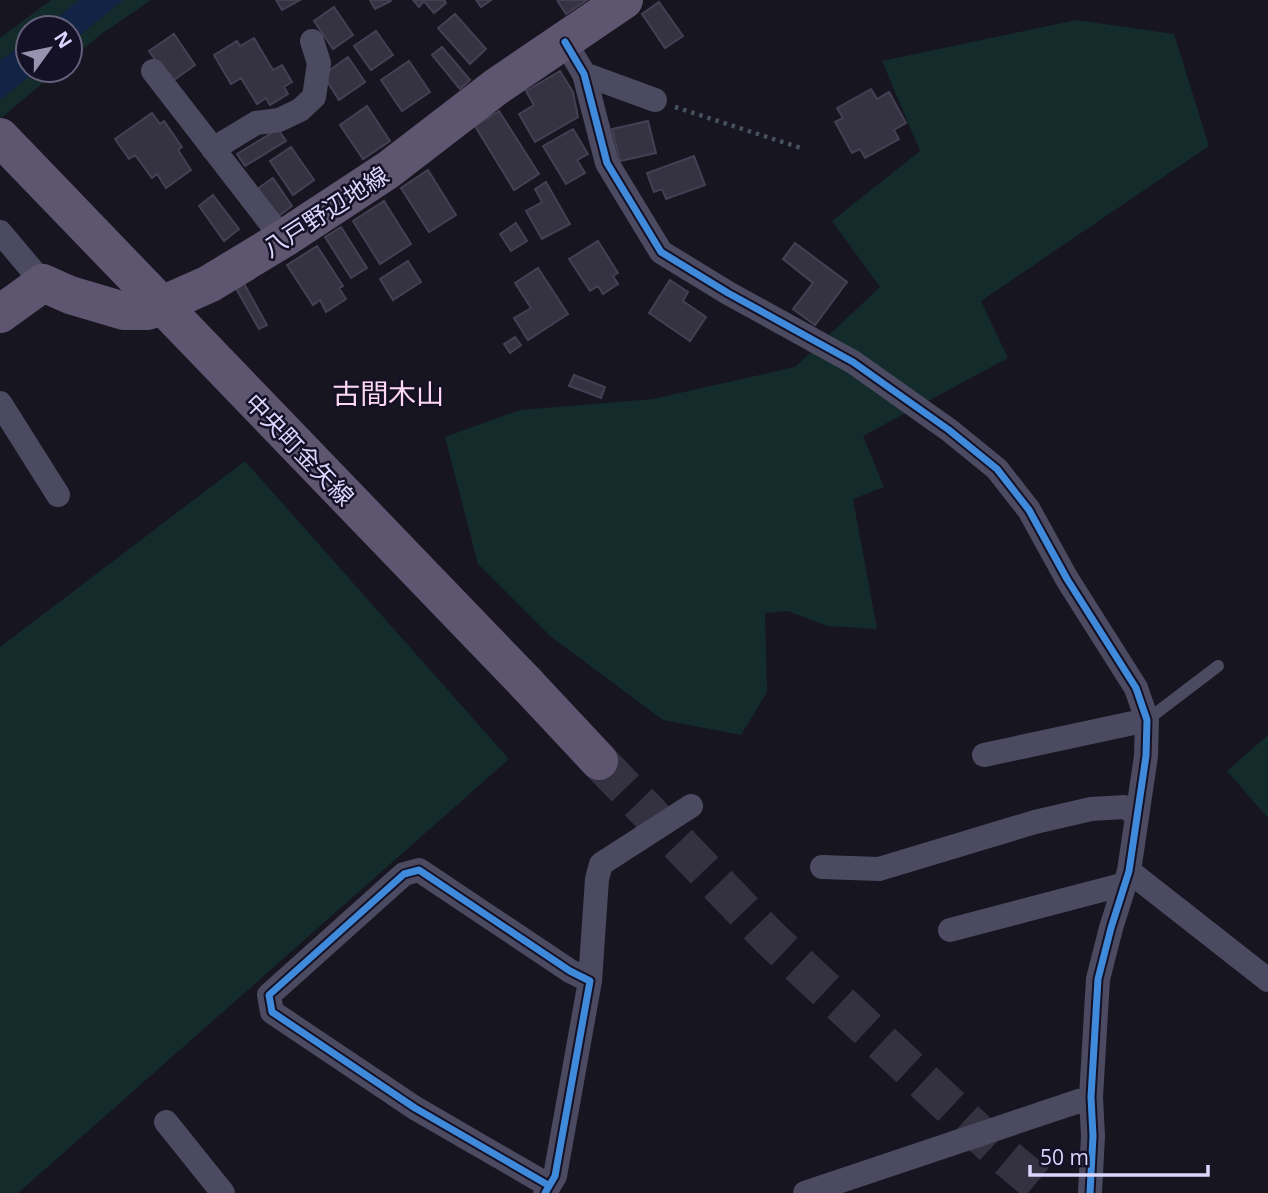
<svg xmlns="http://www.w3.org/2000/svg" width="1268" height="1193" viewBox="0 0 1268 1193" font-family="'Open Sans','Noto Sans JP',sans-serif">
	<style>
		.green { fill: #142b2c }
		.water { fill: #112445 }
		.building { fill: #353342; stroke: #434053; stroke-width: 2 }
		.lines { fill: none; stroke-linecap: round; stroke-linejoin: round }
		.primary-tunnel { stroke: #343241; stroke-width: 38; stroke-dasharray: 38 19; stroke-linecap: butt }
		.path { stroke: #46515e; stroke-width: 4.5; stroke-dasharray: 3.5 5; stroke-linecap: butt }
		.service { stroke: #4b4a61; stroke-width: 12 }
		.minor { stroke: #4b4a61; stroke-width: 24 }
		.primary { stroke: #5e5571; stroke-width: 38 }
		.primary-bridge { stroke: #5e5571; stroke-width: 38 }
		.cycleway-casing { stroke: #141025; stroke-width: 11 }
		.cycleway { stroke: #408adc; stroke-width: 7 }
		.labels { text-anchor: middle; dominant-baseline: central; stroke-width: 5; stroke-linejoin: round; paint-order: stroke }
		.street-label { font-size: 24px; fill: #dbd6fd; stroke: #141025 }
		.quarter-label { font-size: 28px; fill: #fdd8f0; stroke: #141025 }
	</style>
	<rect width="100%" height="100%" fill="#171520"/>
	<path class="green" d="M 51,0 L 79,0 L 45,28 L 28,28 L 28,40 L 0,61 L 0,38 Z
		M 123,0 L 151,0 L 100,35 L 70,60 L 70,43 Z
		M 1076,20 L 1174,34 L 1209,146 L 981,301 L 1008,358 L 863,436 L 884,487 L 853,499 L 877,629 L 827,626 L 788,611 L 765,613 L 767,692 L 741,735 L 663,720 L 550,636 L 478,564 L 445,437 L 520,410 L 653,399 L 795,367 L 880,287 L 832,221 L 920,151 L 882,61 Z
		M 37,70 L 58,70 L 0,119 L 0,99 Z
		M 245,461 L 509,759 L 18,1193 L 0,1193 L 0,647 Z
		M 1268,735 L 1268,818 L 1227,771 Z"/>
	<path class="water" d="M 79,0 L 123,0 L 70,43 L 70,28 L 45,28 Z
		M 28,40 L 28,70 L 37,70 L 0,100 L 0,61 Z"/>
	<path class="building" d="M 276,0 L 300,0 L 282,10 Z
		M 370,0 L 390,0 L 391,1 L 375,9 Z
		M 413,0 L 444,0 L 446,3 L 434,13 L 424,1 L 419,7 Z
		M 476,0 L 491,0 L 481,7 Z
		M 557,0 L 587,0 L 566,14 Z
		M 659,2 L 683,36 L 665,48 L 642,14 Z
		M 334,7 L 353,35 L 333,49 L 314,21 Z
		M 455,14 L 486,49 L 470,64 L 438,28 Z
		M 376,31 L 393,55 L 371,70 L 354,46 Z
		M 174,34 L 195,65 L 171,82 L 149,51 Z
		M 254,38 L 273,70 L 282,65 L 292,82 L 284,87 L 288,94 L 270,105 L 266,98 L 257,104 L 241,78 L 231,84 L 214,55 L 237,41 L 240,46 Z
		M 442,47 L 470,80 L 460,89 L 432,55 Z
		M 348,57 L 365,82 L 339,100 L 323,75 Z
		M 409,61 L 430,92 L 402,111 L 381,80 Z
		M 560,71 L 573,92 L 578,117 L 535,142 L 519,114 L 534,105 L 526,91 Z
		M 871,89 L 877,99 L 889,92 L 906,123 L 894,130 L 899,139 L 865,158 L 860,149 L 852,153 L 835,122 L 843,118 L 837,108 Z
		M 367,106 L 390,141 L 363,159 L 340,125 Z
		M 499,111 L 539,174 L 514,190 L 475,126 Z
		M 152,113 L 160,124 L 164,121 L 182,147 L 178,150 L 191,170 L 166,188 L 157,174 L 152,178 L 135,155 L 129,159 L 115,139 Z
		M 648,121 L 656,153 L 620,161 L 612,129 Z
		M 278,129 L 286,141 L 245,166 L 237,154 Z
		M 573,129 L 588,154 L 577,160 L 585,173 L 566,184 L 543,146 Z
		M 291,147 L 314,180 L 293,195 L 270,161 Z
		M 694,156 L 705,185 L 666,199 L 662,189 L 654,192 L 647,173 Z
		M 428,170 L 456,215 L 429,232 L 401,188 Z
		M 273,178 L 292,206 L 276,218 L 256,190 Z
		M 546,182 L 570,224 L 542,239 L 526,211 L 542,202 L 535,189 Z
		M 213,195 L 239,229 L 224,241 L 199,206 Z
		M 384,201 L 411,244 L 380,264 L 353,221 Z
		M 516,223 L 527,241 L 511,251 L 500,234 Z
		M 341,227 L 367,268 L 351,278 L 325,237 Z
		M 598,241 L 618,273 L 613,276 L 618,284 L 603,294 L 598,286 L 590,291 L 569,259 Z
		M 795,243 L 847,282 L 815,325 L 793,309 L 813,283 L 783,259 Z
		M 317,246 L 343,286 L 339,288 L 346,299 L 326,312 L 320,300 L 313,305 L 287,265 Z
		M 408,261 L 421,282 L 393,300 L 380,279 Z
		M 538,268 L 568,314 L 528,340 L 514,318 L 531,308 L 515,283 Z
		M 242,280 L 267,325 L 259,329 L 234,285 Z
		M 670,280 L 688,292 L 683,301 L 706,317 L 690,341 L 649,313 Z
		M 515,337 L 521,345 L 510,353 L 504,344 Z
		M 574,375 L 605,387 L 601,398 L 569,386 Z"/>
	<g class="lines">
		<path class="primary-tunnel" d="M 599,761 L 769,937 L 997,1150 L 1049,1193"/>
		<path class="path" d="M 675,107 L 804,149"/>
		<path class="service" d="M 1147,720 L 1218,666"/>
		<path class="minor" d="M 565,42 L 584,74 L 607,163 L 661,252 L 728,293 L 853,362 L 949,430 L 997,469 L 1029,510 L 1067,579 L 1136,688 L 1147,720 L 1146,756 L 1129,871 L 1111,928 L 1098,979 L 1091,1097 L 1093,1136 L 1090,1193
			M 153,71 L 283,239
			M 584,74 L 655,100
			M 213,149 L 256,123 L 279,120 L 300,110 L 314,97 L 319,63 L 312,41
			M 0,232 L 43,283
			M 0,403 L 58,495
			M 984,755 L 1147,720
			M 822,867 L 879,869 L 1035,822 L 1091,809 L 1124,807 L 1137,814
			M 1129,871 L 1268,980
			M 950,930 L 1125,884
			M 590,981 L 597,879 L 601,864 L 691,806
			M 166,1122 L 223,1193
			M 545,1193 L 555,1176 L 590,981 L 570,971 L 419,870 L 404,874 L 269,995 L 272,1012 L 415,1108 L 548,1185
			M 805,1193 L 1091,1097"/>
		<path class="primary" d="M 0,314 L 43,283 L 70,295 L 124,311 L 148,311 L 209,284 L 283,239 L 388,170 L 496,87 L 624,0
			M 526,683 L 599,761"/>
		<path class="primary-bridge" d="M 0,137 L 526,683"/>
		<g class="cycleway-casing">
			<path id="cycleway" d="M 565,42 L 584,74 L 607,163 L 661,252 L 728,293 L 853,362 L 949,430 L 997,469 L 1029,510 L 1067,579 L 1136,688 L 1147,720 L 1146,756 L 1129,871 L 1111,928 L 1098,979 L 1091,1097 L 1093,1136 L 1090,1193
				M 545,1193 L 555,1176 L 590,981 L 570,971 L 419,870 L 404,874 L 269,995 L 272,1012 L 415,1108 L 548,1185"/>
		</g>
		<use href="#cycleway" class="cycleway"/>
	</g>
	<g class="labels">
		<g class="street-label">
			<text transform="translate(325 211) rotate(-33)">八戸野辺地線</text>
			<text transform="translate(300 449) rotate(46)">中央町金矢線</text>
		</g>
		<g class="quarter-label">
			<text x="388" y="393">古間木山</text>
		</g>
	</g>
	<g transform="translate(49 49) rotate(57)"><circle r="33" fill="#141025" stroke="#645f7b" stroke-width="2"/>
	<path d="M0-5L12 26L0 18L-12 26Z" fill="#9692b0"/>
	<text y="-10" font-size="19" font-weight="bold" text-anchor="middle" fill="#dbd6fd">N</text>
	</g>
	<path d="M1030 1165v10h178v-10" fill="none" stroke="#dbd6fd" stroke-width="3.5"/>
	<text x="1040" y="1165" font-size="21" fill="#dbd6fd" stroke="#141025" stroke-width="5" paint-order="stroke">50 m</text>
</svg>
